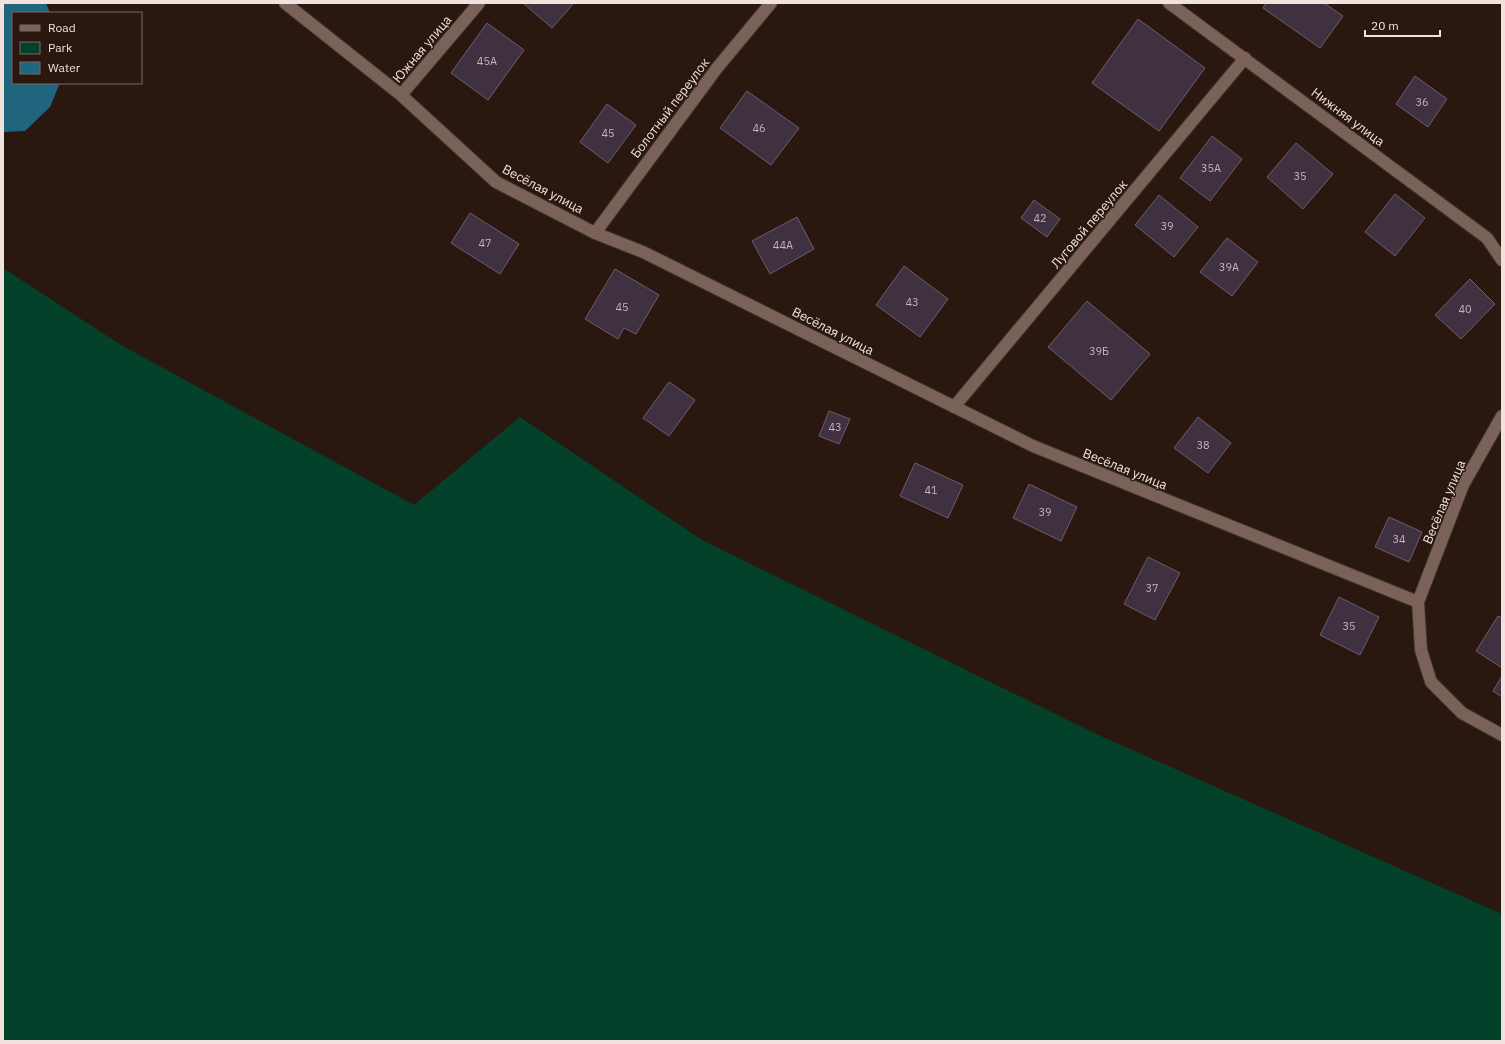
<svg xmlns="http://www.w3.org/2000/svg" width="1505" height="1044" viewBox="0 0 1505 1044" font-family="'IBM Plex Sans',sans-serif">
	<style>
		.green { fill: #03412b }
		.water { fill: #1e657d }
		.building { fill: #403141; stroke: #6d5c6e }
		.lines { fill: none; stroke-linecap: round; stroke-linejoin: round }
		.lane-casing { stroke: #3f302d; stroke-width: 14 }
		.street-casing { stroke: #3f302d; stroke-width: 14 }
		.lane { stroke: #7a6259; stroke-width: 12 }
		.street { stroke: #7a6259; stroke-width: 12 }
		.labels { text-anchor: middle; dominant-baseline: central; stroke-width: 3; stroke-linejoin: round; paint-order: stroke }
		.number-label { font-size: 11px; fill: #c5b6b6 }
		.street-label { font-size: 13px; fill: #f1e2dd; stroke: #2a1710 }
	</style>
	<rect width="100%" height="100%" fill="#2a1710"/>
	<path class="green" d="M 3,268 L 121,345 L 414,505 L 520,417 L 702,540 L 1094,733 L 1502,914 L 1502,1041 L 3,1041 Z"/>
	<path class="water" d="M 3,3 L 46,3 L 50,13 L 13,13 L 13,83 L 60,83 L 50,107 L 25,131 L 3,132 Z"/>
	<path class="building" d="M 523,3 L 574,3 L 552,28 Z
		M 1266,3 L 1324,3 L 1343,16 L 1320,48 L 1263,8 Z
		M 1138,19 L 1205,68 L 1159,131 L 1092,83 Z
		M 487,23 L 524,50 L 488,100 L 451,73 Z
		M 1415,76 L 1447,99 L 1428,127 L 1396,104 Z
		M 747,91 L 799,128 L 771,165 L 720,128 Z
		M 607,104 L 636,125 L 608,163 L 580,142 Z
		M 1212,136 L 1242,159 L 1210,201 L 1180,178 Z
		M 1296,143 L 1333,174 L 1303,209 L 1267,177 Z
		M 1395,194 L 1425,218 L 1395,256 L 1365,232 Z
		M 1159,195 L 1198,227 L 1174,257 L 1135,225 Z
		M 1034,200 L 1060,219 L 1047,237 L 1021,218 Z
		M 470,213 L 519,244 L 500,274 L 451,243 Z
		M 797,217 L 814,249 L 770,274 L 752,241 Z
		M 1227,238 L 1258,262 L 1232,296 L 1200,272 Z
		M 904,266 L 948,299 L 920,337 L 876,305 Z
		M 615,269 L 659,295 L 636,334 L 624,328 L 618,339 L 585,319 Z
		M 1470,279 L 1495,304 L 1461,339 L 1435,315 Z
		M 1087,301 L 1150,354 L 1111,400 L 1048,347 Z
		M 669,382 L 695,400 L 669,436 L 643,418 Z
		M 829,411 L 850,419 L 839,444 L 819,436 Z
		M 1198,417 L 1231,443 L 1208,473 L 1174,448 Z
		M 915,463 L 963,485 L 948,518 L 900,496 Z
		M 1029,484 L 1077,507 L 1061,541 L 1013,518 Z
		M 1389,517 L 1422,532 L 1409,562 L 1375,547 Z
		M 1148,557 L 1180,573 L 1155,620 L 1124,604 Z
		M 1339,597 L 1379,617 L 1360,655 L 1320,635 Z
		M 1498,616 L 1502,618 L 1502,668 L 1476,651 Z
		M 1502,676 L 1502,697 L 1493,691 Z"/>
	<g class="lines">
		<g class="lane-casing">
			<path id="lane" d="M 595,233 L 717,68 L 771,3
				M 954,407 L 1245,58"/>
		</g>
		<g class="street-casing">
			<path id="street" d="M 285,3 L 401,95 L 496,182 L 595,233 L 643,252 L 1033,446 L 1418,602
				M 1169,3 L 1487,238 L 1502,260
				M 401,95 L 479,3
				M 1502,416 L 1463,485 L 1418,602 L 1421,650 L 1431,682 L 1462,713 L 1502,735"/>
		</g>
		<use href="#lane" class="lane"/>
		<use href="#street" class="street"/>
	</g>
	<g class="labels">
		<g class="number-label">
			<text x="487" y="61">45А</text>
			<text x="1422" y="102">36</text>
			<text x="759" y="128">46</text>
			<text x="608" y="133">45</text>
			<text x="1211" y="168">35А</text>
			<text x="1300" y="176">35</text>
			<text x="1040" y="218">42</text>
			<text x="1167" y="226">39</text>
			<text x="485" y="243">47</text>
			<text x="783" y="245">44А</text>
			<text x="1229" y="267">39А</text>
			<text x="912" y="302">43</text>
			<text x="622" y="307">45</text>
			<text x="1465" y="309">40</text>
			<text x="1099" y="351">39Б</text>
			<text x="835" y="427">43</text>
			<text x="1203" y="445">38</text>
			<text x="931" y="490">41</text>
			<text x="1045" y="512">39</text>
			<text x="1399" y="539">34</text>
			<text x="1152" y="588">37</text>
			<text x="1349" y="626">35</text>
		</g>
		<g class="street-label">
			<text transform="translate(422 49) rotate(-50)">Южная улица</text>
			<text transform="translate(670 108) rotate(-53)">Болотный переулок</text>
			<text transform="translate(1348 117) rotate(37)">Нижняя улица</text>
			<text transform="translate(543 189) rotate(28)">Весёлая улица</text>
			<text transform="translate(1089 224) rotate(-50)">Луговой переулок</text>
			<text transform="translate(833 331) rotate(27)">Весёлая улица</text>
			<text transform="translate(1125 469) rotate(22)">Весёлая улица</text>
			<text transform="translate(1444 502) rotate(-67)">Весёлая улица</text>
		</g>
	</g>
	<rect width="1505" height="1044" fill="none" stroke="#f1e2dd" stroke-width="8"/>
	<rect x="12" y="12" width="130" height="72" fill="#2a1710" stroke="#7a6862"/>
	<rect x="20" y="25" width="20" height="6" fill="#7a6259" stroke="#7a6862"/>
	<text x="48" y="32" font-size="12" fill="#f1e2dd">Road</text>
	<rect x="20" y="42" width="20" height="12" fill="#03412b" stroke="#7a6862"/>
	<text x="48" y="52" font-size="12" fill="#f1e2dd">Park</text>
	<rect x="20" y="62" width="20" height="12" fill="#1e657d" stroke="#7a6862"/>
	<text x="48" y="72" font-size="12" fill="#f1e2dd">Water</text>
	<path d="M1365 30v6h75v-6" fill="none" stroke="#f1e2dd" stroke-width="2"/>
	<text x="1371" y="30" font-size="12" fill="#f1e2dd" stroke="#2a1710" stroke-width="3" paint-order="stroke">20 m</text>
</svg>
